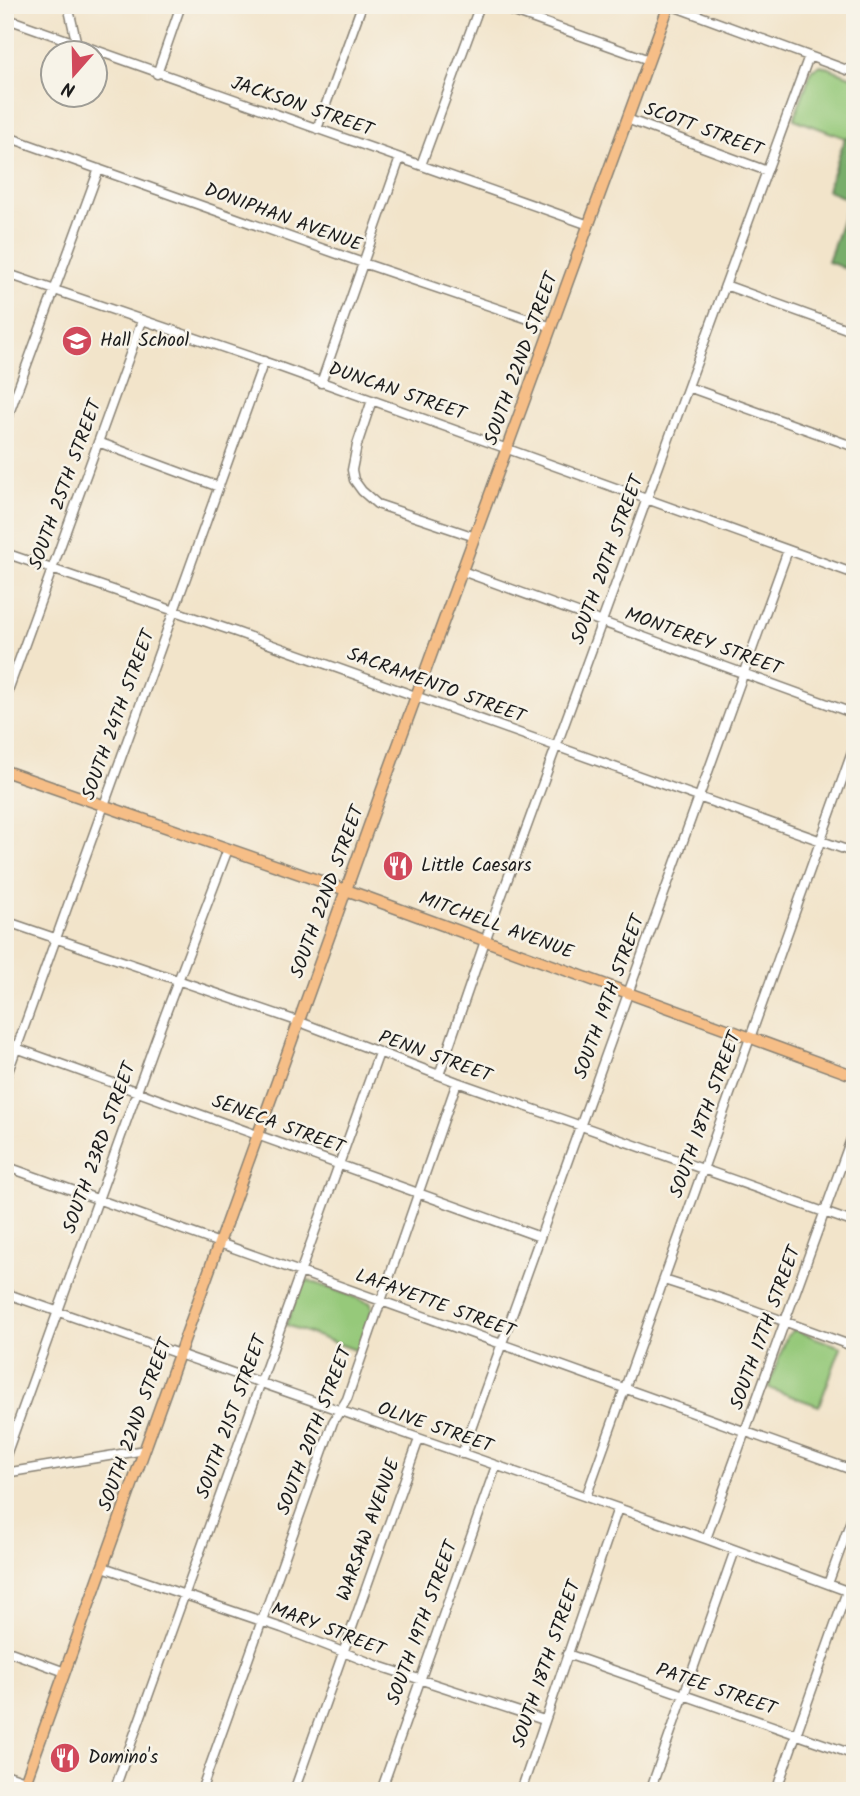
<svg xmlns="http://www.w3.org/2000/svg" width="860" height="1796" viewBox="0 0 860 1796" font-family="Kalam,sans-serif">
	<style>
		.green { fill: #96c97a; stroke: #59724b; stroke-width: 2 }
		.forest { fill: #78ad6a; stroke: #4a6443; stroke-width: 2 }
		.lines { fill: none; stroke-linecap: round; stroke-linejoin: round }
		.minor-casing { stroke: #878073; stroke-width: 11 }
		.major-casing { stroke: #878073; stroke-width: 13 }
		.minor { stroke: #fff; stroke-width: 8 }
		.major { stroke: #f6be87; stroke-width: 10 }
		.labels { text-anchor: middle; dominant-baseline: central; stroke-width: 5; stroke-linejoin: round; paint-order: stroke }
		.street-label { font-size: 19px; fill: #1c1c1c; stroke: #f7f3e8 }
		.poi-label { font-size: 19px; fill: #1c1c1c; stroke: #f7f3e8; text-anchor: start }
	</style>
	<rect width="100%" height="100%" fill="#f7f3e8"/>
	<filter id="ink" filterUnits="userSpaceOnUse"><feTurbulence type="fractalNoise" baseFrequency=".0143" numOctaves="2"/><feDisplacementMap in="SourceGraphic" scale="14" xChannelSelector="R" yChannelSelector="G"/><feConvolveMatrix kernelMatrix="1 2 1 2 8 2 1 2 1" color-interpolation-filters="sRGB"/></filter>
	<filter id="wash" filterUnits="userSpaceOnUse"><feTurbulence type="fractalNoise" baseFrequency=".00686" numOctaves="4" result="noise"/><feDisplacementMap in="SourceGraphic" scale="28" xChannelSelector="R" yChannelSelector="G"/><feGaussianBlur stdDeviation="1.57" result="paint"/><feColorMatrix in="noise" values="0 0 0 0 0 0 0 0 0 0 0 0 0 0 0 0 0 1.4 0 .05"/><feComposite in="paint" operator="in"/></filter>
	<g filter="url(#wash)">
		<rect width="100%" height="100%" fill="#f2e4ca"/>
		<path class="green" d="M 821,65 L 855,78 L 855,136 L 845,138 L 794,119 L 812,69 Z
			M 307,1280 L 371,1303 L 372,1310 L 358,1351 L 286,1325 L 301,1286 Z
			M 794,1330 L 841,1347 L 819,1406 L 768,1388 L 787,1336 Z"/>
		<path class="forest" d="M 855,136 L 855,272 L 828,262 L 849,200 L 827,190 L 845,138 Z"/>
	</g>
	<g filter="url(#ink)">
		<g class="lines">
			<g class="minor-casing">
				<path id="minor" d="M 68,5 L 77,45
					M 495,5 L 649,60
					M 670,5 L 855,73
					M 5,18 L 589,225
					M 157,74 L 181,5
					M 627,119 L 767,171
					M 317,129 L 362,5
					M 5,136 L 363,263 L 552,327
					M 421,165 L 480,5
					M 5,273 L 277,366 L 855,574
					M 725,285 L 855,332
					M 321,383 L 400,158
					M 688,387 L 855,447
					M 372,400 L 357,445 L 352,470 L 354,480 L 362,491 L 377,504 L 475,537
					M 5,424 L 99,169
					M 98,442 L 219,487
					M 5,553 L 236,632 L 855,853
					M 462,571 L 855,714
					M 5,699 L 142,321
					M 5,921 L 300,1022 L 457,1082 L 855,1223
					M 5,1044 L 540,1237
					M 439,1075 L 485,941 L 809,56
					M 5,1080 L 264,361
					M 5,1166 L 855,1471
					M 664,1280 L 723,1299 L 855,1347
					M 5,1293 L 706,1539 L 855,1594
					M 462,1454 L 788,550
					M 5,1458 L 156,1039 L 228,849
					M 5,1473 L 145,1450
					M 586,1497 L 855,744
					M 706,1539 L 855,1128
					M 103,1567 L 282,1628 L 376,1665 L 544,1720
					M 828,1584 L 855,1509
					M 5,1650 L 65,1672
					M 567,1654 L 855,1755
					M 5,1774 L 53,1791
					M 114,1791 L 379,1053
					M 201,1791 L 333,1422 L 347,1399 L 457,1082
					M 294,1791 L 419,1439
					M 381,1791 L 496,1466
					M 521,1791 L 618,1508
					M 650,1791 L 735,1550
					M 776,1791 L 847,1591"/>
			</g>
			<g class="major-casing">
				<path id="major" d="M 5,771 L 366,897 L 855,1076
					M 22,1791 L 388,773 L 669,5"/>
			</g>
			<use href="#minor" class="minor"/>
			<use href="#major" class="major"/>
		</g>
	</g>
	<defs>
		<g id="school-disc" transform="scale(1.575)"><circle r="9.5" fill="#d1495b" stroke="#f7f3e8"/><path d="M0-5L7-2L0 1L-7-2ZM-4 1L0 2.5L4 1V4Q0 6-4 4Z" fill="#fff"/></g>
		<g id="restaurant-disc" transform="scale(1.575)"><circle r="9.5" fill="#d1495b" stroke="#f7f3e8"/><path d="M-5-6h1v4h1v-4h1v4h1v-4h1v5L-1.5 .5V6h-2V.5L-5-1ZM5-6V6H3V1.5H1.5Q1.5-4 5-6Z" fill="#fff"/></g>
	</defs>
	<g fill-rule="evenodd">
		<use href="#school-disc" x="77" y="341"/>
		<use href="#restaurant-disc" x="398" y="866"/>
		<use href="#restaurant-disc" x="65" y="1758"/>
	</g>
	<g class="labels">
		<g class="street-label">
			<text transform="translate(302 107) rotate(19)">JACKSON STREET</text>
			<text transform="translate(703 130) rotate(20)">SCOTT STREET</text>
			<text transform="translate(283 218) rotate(20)">DONIPHAN AVENUE</text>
			<text transform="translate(522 359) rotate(-70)">SOUTH 22ND STREET</text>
			<text transform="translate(397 392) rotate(19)">DUNCAN STREET</text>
			<text transform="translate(66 485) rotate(-70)">SOUTH 25TH STREET</text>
			<text transform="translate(608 560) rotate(-70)">SOUTH 20TH STREET</text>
			<text transform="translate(703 642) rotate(20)">MONTEREY STREET</text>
			<text transform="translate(436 686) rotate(20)">SACRAMENTO STREET</text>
			<text transform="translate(119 715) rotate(-70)">SOUTH 24TH STREET</text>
			<text transform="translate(328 892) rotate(-70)">SOUTH 22ND STREET</text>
			<text transform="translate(496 926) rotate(20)">MITCHELL AVENUE</text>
			<text transform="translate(610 997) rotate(-70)">SOUTH 19TH STREET</text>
			<text transform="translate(435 1057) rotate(20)">PENN STREET</text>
			<text transform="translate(706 1115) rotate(-70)">SOUTH 18TH STREET</text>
			<text transform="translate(278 1125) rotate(20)">SENECA STREET</text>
			<text transform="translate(100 1148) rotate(-70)">SOUTH 23RD STREET</text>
			<text transform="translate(435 1304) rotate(20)">LAFAYETTE STREET</text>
			<text transform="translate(766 1328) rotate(-70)">SOUTH 17TH STREET</text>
			<text transform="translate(232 1417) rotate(-70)">SOUTH 21ST STREET</text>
			<text transform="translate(136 1425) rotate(-70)">SOUTH 22ND STREET</text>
			<text transform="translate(435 1428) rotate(19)">OLIVE STREET</text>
			<text transform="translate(315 1431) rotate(-69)">SOUTH 20TH STREET</text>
			<text transform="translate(369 1530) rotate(-70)">WARSAW AVENUE</text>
			<text transform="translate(423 1623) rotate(-70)">SOUTH 19TH STREET</text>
			<text transform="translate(328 1630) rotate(21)">MARY STREET</text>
			<text transform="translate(547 1664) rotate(-71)">SOUTH 18TH STREET</text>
			<text transform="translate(716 1690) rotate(19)">PATEE STREET</text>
		</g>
		<g class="poi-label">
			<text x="100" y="341">Hall School</text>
			<text x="421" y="866">Little Caesars</text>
			<text x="88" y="1758">Domino's</text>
		</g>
	</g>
	<rect width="860" height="1796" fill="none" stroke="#f7f3e8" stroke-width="28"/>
	<g transform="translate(74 74) rotate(200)"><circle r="33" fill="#f7f3e8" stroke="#9f9d96" stroke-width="2"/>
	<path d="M0-5L12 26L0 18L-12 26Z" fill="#d1495b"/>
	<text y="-10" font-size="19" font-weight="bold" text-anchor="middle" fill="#1c1c1c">N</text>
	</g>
</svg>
